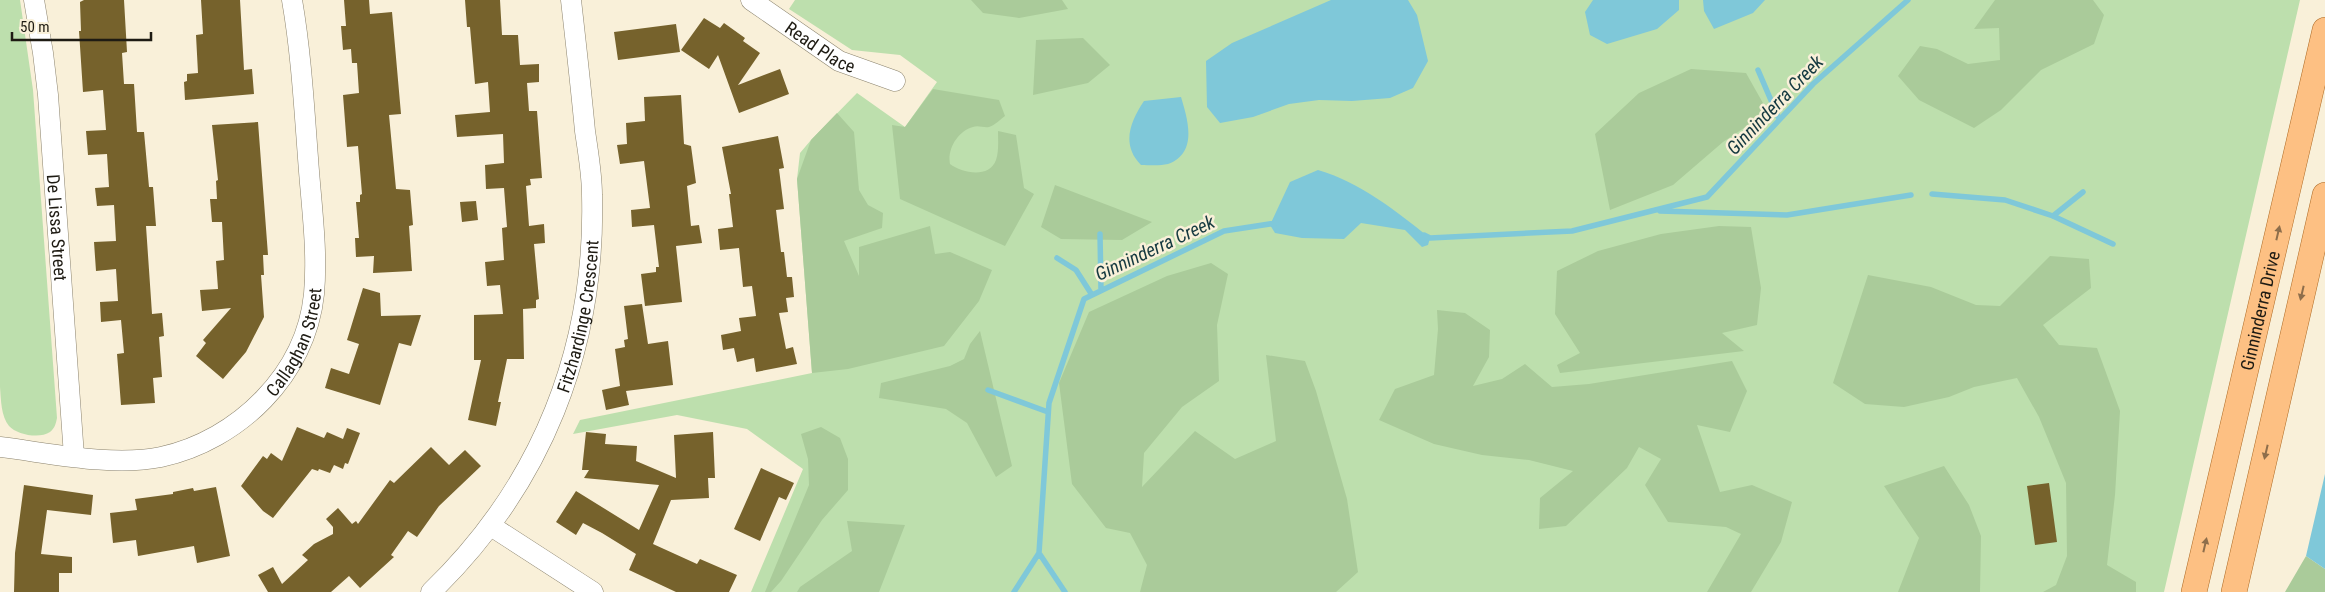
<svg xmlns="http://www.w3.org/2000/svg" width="2325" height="592" viewBox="0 0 2325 592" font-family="'Roboto Condensed',sans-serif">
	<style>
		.green { fill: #bddfad }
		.forest { fill: #aacb9a }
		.water { fill: #7fc8d9 }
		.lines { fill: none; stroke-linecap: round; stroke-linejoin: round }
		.stream { stroke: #7fc8d9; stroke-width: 5.5 }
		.building { fill: #76622c }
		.minor-casing { stroke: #8b836e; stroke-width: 21 }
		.major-casing { stroke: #ae6b26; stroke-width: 26 }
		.minor { stroke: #fff; stroke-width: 20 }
		.major { stroke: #fdc083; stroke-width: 25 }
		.oneway { fill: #8e6e4b }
		.labels { text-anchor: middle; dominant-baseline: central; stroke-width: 5; stroke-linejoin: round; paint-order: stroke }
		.street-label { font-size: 18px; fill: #1e1b13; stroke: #f9f0d9 }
		.water-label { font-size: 19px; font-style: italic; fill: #153940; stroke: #f9f0d9 }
	</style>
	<rect width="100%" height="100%" fill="#f9f0d9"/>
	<path class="green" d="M 0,0 L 20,0 L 33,90 L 57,418 C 56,423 55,428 50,432 C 40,439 17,435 9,426 C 1,416 1,400 0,387 Z
		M 795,0 L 2300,0 L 2164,592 L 751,592 L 803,469 L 747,429 L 677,415 L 573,434 L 580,420 L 812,373 L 797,179 L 800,153 L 811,140 L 857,93 L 905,127 L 937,82 L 900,55 L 852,50 L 789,9 Z"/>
	<path class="forest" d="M 971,0 L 1062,0 L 1068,9 L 1019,18 L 983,13 Z
		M 1995,0 L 2093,0 L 2104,15 L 2094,44 L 2041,70 L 2001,110 L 1974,128 L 1919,100 L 1898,76 L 1920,46 L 1937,49 L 1968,64 L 2000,60 L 1999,28 L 1974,29 Z
		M 1083,38 L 1110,65 L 1088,83 L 1033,95 L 1036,40 Z
		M 1691,69 L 1746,73 L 1768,112 L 1723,142 L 1673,185 L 1610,210 L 1595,134 L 1639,93 Z
		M 933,89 L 999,100 L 1005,116 C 1001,119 994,126 989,127 C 984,128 978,125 973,127 C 958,131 947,149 950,164 C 962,173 989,179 996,160 C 999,152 998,140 998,131 L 1016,135 L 1024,188 L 1034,194 L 1005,246 L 900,199 L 892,125 L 905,127 Z
		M 837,113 L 854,132 L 859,190 L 868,205 L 883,213 L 882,228 L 844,241 L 859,276 L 859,247 L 930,226 L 935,254 L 950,252 L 992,270 L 979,301 L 944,346 L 848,369 L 812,373 L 797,179 L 811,140 Z
		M 1055,185 L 1152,222 L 1122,240 L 1061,239 L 1041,227 Z
		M 1719,226 L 1751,227 L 1761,288 L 1757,325 L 1722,333 L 1744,351 L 1560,373 L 1557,365 L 1580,353 L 1555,314 L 1557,271 L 1598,251 L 1661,234 Z
		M 2050,256 L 2089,259 L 2091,288 L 2043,325 L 2059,345 L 2097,348 L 2120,411 L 2115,495 L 2107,565 L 2136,582 L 2136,592 L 2043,592 L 2056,585 L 2067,556 L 2066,483 L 2039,417 L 2017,378 L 1974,387 L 1949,397 L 1904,407 L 1865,404 L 1833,383 L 1868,275 L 1931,287 L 1976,305 L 2000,306 Z
		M 1211,263 L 1228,274 L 1217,325 L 1219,381 L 1182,407 L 1144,453 L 1142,487 L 1195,431 L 1235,459 L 1276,441 L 1266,355 L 1305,361 L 1316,391 L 1347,499 L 1358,572 L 1336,592 L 1140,592 L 1147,565 L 1130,533 L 1106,528 L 1072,484 L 1059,383 L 1089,312 L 1167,276 Z
		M 1437,310 L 1465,313 L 1490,330 L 1489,357 L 1473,386 L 1502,379 L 1525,364 L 1552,387 L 1589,384 L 1732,361 L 1747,391 L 1730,432 L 1697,425 L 1720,492 L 1752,485 L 1792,502 L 1781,542 L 1751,592 L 1707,592 L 1741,534 L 1726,527 L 1668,522 L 1645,485 L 1661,459 L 1639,447 L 1627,468 L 1566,526 L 1539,529 L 1540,498 L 1573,471 L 1529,460 L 1482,455 L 1434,444 L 1379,420 L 1395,389 L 1434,375 L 1438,329 Z
		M 980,331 L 1012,466 L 996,477 L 967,423 L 946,409 L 879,398 L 881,383 L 950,366 L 964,359 L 970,344 Z
		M 821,427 L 840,438 L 848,459 L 848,490 L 822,520 L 781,581 L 771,592 L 765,592 L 809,485 L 808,459 L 801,434 Z
		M 1944,466 L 1969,505 L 1981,536 L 1980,592 L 1898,592 L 1919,538 L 1884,486 Z
		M 847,521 L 905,525 L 879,592 L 797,592 L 800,587 L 852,551 Z
		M 2306,556 L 2325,569 L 2325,592 L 2285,592 Z"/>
	<path class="water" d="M 1331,0 L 1408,0 L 1417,15 L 1428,61 L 1413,88 L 1390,98 L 1352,101 L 1319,100 L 1289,104 L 1253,117 L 1220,123 L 1207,107 L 1206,61 L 1232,43 Z
		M 1593,0 L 1679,0 L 1679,10 L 1657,29 L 1607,44 L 1590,35 L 1585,12 Z
		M 1703,0 L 1765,0 L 1753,13 L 1714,29 L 1704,11 Z
		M 1181,97 C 1188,120 1198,153 1168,164 C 1160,166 1149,165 1141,165 C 1121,145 1130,122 1144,101 Z
		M 1318,170 C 1360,182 1396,211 1430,238 L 1428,245 L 1422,247 L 1405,230 L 1361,223 L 1344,239 L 1302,238 L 1275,233 L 1270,225 L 1290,182 Z
		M 2325,474 L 2325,569 L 2306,556 Z"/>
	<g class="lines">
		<path class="stream" d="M 1758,70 L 1779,119
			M 1932,194 L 2005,200 L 2053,216 L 2113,244
			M 1660,211 L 1787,215 L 1911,195
			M 2053,216 L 2083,192
			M 1100,234 L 1101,290
			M 1424,235 L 1430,238 L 1572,231 L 1707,197 L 1813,84 L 1908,0
			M 1057,258 L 1076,270 L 1092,295
			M 988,390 L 1048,412
			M 1014,592 L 1039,553
			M 1065,592 L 1039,553 L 1049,403 L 1084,299 L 1224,231 L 1276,223"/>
	</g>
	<path class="building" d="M 84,0 L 124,0 L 127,52 L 122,53 L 124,84 L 134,84 L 137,132 L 144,132 L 149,187 L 153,187 L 156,226 L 146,226 L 151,299 L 152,314 L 162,313 L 164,336 L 159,337 L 162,377 L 153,378 L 155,403 L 121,405 L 117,354 L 124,353 L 121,320 L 101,322 L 100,302 L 118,301 L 116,269 L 96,271 L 94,242 L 116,241 L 114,205 L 97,206 L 95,188 L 109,187 L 107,154 L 88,155 L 86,131 L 106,130 L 103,90 L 83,92 L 79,31 L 81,31 L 80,2 Z
		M 201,0 L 240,0 L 244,70 L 252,69 L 254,94 L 185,100 L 184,82 L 187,81 L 187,74 L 198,73 L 196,35 L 203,34 Z
		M 344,0 L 369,0 L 370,14 L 392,12 L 401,114 L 389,115 L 396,189 L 410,190 L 413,225 L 409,226 L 412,271 L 373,273 L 374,256 L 356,257 L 355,238 L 359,238 L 356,202 L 360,202 L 360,195 L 362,194 L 358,146 L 347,147 L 343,95 L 359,93 L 357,63 L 352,63 L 351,49 L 343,50 L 341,26 L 346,26 Z
		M 465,0 L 500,0 L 502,35 L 518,35 L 520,65 L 539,64 L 539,82 L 527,83 L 529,111 L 537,111 L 542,178 L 530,179 L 531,185 L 526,186 L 529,226 L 544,224 L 545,243 L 534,244 L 539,299 L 536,300 L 536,308 L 523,309 L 524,359 L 507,359 L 498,402 L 501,402 L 496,426 L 468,420 L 481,360 L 474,360 L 474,315 L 503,314 L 500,285 L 487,286 L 485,262 L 504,260 L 502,228 L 507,227 L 504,188 L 486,189 L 485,165 L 504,163 L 503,134 L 457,137 L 455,115 L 490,112 L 488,82 L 475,84 L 470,27 L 467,27 Z
		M 704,18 L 720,28 L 724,23 L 745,38 L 743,41 L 760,53 L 738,85 L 780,69 L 789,94 L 739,113 L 718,55 L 709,69 L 681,50 Z
		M 676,24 L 680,52 L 618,60 L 614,32 Z
		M 681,95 L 684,144 L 691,146 L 696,183 L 687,186 L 691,226 L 699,225 L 702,243 L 676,246 L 682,302 L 645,306 L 641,274 L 656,272 L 656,267 L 659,267 L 654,225 L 632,227 L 631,210 L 650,208 L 644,161 L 620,164 L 617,145 L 627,144 L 626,123 L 645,121 L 644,97 Z
		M 258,122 L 268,255 L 263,255 L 264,275 L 261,275 L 264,317 L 246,352 L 223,379 L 196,356 L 206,343 L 203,340 L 231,308 L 202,311 L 200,290 L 218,289 L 216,261 L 224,260 L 222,222 L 212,222 L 210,199 L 217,199 L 216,181 L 218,180 L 212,125 Z
		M 778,136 L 784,168 L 779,169 L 784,209 L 776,210 L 781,252 L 784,252 L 787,277 L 792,277 L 794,297 L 786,298 L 788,312 L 779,313 L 786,349 L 793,347 L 797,364 L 756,372 L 754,358 L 737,362 L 734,348 L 723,350 L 721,335 L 741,331 L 739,318 L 756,316 L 752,286 L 743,287 L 739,248 L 720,250 L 718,229 L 733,227 L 729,194 L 731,194 L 722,147 Z
		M 476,201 L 478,220 L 462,222 L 460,202 Z
		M 363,288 L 380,293 L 381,316 L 421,315 L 411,346 L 399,343 L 380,405 L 325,388 L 331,368 L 349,374 L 359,344 L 347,340 Z
		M 642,304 L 648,344 L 668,341 L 673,385 L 626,391 L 629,405 L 606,410 L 602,390 L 620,386 L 615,349 L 625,347 L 624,340 L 628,339 L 624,306 Z
		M 297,427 L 324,438 L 327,432 L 343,439 L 347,428 L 360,433 L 348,464 L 345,463 L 343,469 L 334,465 L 330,473 L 319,469 L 318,471 L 312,469 L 273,518 L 263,511 L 241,486 L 263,456 L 267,459 L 271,453 L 282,461 Z
		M 586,432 L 606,434 L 605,444 L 637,446 L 636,461 L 676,478 L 674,435 L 713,432 L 715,478 L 708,478 L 709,498 L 671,500 L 653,544 L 697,564 L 700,559 L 737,575 L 729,592 L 676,592 L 629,570 L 636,554 L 602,533 L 583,523 L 576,535 L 556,522 L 576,491 L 639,530 L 659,485 L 584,478 L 589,470 L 582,470 Z
		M 431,447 L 449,465 L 465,450 L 481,466 L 439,506 L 417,537 L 408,531 L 391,555 L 394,557 L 360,588 L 349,576 L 331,592 L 268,592 L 258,575 L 273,567 L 282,584 L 308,560 L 302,555 L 314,544 L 333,534 L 333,527 L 326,519 L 338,508 L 352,524 L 356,521 L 358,524 L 390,480 L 394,483 Z
		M 761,468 L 794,483 L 786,500 L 779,497 L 760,541 L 734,529 Z
		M 2049,483 L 2057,542 L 2035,545 L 2027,486 Z
		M 24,485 L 93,495 L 91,515 L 47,510 L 41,554 L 72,557 L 72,573 L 59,573 L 59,592 L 14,592 L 15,553 Z
		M 216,487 L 230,556 L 197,563 L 194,546 L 138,556 L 136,540 L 113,543 L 110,513 L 137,510 L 135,499 L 173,494 L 173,492 L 193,488 L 194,491 Z"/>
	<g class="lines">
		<g class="minor-casing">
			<g id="minor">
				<path id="s1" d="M 34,0 L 43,53 L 48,95 L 74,456"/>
				<path id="s2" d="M 751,0 L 839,61 L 895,81"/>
				<path id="s3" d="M 0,447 C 50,453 112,467 161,457 C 239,440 306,374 314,294 C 318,249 311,203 308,158 C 304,105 301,52 292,0"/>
				<path d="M 491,526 L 593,592"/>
				<path id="s4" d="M 431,592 C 542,485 596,348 592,195 C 592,174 588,152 585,131 C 581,88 576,44 571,0"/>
			</g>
		</g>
		<g class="major-casing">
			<g id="major">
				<path id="s5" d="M 2194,592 L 2325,30"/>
				<path d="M 2234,592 L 2325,195"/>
			</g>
		</g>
		<use href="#minor" class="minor"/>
		<use href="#major" class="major"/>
	</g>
	<defs><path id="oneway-solid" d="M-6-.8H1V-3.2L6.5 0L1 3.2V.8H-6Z" transform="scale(1.25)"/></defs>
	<g class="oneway">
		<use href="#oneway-solid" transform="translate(2278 233) rotate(-77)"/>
		<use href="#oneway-solid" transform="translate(2302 293) rotate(103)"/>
		<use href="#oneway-solid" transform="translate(2266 452) rotate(103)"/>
		<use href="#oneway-solid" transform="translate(2205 545) rotate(-77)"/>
	</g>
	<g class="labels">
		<g class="street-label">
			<text stroke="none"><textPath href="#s2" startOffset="84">Read Place</textPath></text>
			<text stroke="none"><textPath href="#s1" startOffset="229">De Lissa Street</textPath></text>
			<text stroke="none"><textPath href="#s5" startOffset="289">Ginninderra Drive</textPath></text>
			<text stroke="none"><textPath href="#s4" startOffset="319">Fitzhardinge Crescent</textPath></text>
			<text stroke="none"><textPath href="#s3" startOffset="348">Callaghan Street</textPath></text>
		</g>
		<g class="water-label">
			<text transform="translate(1775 105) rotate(-46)">Ginninderra Creek</text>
			<text transform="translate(1155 248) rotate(-25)">Ginninderra Creek</text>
		</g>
	</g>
	<path d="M12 32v8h139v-8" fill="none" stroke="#1e1b13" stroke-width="2.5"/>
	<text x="20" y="32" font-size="15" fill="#1e1b13" stroke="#f9f0d9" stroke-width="4" paint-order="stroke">50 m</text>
</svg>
